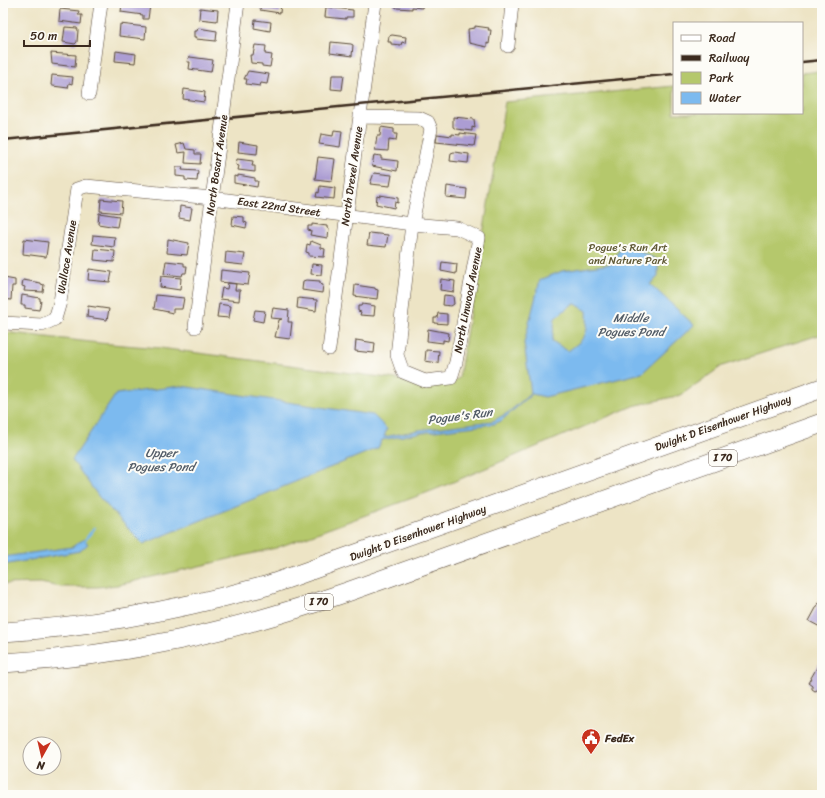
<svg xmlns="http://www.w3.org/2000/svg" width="825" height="798" viewBox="0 0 825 798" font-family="Sriracha,sans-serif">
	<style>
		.green { fill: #b5c86c; stroke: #787945 }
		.water { fill: #7cbaef; stroke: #5c7286; fill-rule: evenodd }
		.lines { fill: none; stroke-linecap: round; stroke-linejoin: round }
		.stream { stroke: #7cbaef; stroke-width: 2.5 }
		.building { fill: #ac9dd3 }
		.minor-casing { stroke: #564637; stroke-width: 14 }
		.highway-casing { stroke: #564637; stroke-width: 20 }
		.minor { stroke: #fff; stroke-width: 13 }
		.highway { stroke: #fff; stroke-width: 19 }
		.rail { stroke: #3b2a1e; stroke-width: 2.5 }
		.labels { text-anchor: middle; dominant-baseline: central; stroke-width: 4; stroke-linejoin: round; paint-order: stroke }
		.shield { fill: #fdfcf7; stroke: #75695f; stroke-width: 1 }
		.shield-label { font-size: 10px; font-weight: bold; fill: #3b2a1e }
		.street-label { font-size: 11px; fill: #3b2a1e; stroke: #fdfcf7 }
		.park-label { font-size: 11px; fill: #605935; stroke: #fdfcf7 }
		.poi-label { font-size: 11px; font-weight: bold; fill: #3b2a1e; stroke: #fdfcf7; text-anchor: start }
		.water-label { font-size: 12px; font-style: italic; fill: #525c67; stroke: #fdfcf7 }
	</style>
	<rect width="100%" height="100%" fill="#fdfcf7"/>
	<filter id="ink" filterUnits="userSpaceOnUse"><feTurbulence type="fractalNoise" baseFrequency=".025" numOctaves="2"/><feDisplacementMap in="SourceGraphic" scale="8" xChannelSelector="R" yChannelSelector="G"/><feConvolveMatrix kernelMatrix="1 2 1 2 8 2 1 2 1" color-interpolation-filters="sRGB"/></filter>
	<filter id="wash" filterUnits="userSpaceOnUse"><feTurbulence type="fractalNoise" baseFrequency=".012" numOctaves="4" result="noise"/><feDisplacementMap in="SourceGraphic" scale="16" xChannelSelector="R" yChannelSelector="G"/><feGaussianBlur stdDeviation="0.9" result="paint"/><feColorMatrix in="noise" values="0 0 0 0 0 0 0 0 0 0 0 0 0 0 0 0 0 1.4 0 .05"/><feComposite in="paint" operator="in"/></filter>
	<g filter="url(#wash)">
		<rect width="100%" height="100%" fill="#ede4c5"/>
		<path class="green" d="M 822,71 L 822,334 L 722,366 L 681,395 L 633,406 L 434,490 L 276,548 L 118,585 L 97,587 L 61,587 L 40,583 L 3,584 L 3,332 L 99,343 L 160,348 L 419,382 L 454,381 L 459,378 L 505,102 L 674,86 L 674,113 L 802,113 L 802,73 Z"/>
		<path class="water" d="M 623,244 L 658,260 L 658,277 L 650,284 L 694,325 L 642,373 L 545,397 L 532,394 L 501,421 L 494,424 L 418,433 L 382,440 L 378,448 L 143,544 L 99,497 L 72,460 L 116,394 L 181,386 L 373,415 L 387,429 L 384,437 L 419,430 L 493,421 L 509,412 L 531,393 L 524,343 L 540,280 L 562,271 L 611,264 ZM 574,303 L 587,311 C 588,335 587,337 568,351 L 552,341 L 555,318 Z
			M 84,539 L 88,544 L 80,551 L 3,565 L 3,557 L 72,547 Z"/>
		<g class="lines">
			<path class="stream" d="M 83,543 L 94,528"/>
		</g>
		<g id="blocks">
			<path class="building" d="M 3,3 L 6,3 L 4,16 L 3,16 Z
				M 122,3 L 150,5 L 148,19 L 143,19 L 143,15 L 121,12 Z
				M 261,3 L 281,3 L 280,13 L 260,10 Z
				M 343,3 L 356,3 L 354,5 Z
				M 394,3 L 423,3 L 422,8 L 412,7 L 412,9 L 397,8 L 394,6 Z
				M 326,7 L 353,10 L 353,17 L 346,17 L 346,19 L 325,17 Z
				M 200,8 L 218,10 L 217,21 L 199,19 Z
				M 60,9 L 79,11 L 78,15 L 82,15 L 81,24 L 59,21 Z
				M 255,20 L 271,22 L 270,31 L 254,28 Z
				M 3,21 L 6,22 L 5,33 L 3,33 Z
				M 120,24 L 146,27 L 145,39 L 119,36 Z
				M 475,26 L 489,28 L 488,30 L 491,30 L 489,44 L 487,43 L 487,47 L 469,43 L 468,29 L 475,28 Z
				M 65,27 L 77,28 L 78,30 L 77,42 L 75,44 L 63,42 Z
				M 198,28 L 217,31 L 216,41 L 196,39 L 197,37 L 194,37 L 194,31 L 197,31 Z
				M 392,35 L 406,37 L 405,43 L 402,42 L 401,45 L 391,44 L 391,42 L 388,42 L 389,36 Z
				M 331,42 L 351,44 L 353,45 L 352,56 L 330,53 Z
				M 255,45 L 266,46 L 265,54 L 272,55 L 270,67 L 262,66 L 262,64 L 251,63 L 250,55 L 253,55 Z
				M 116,51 L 136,54 L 135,63 L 115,61 Z
				M 51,53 L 76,55 L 75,67 L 52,64 Z
				M 190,57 L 213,60 L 211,72 L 189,69 L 190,62 L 187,62 L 188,58 Z
				M 248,71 L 269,74 L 267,84 L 261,83 L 260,86 L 246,84 L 247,79 L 244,79 Z
				M 52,75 L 73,77 L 72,84 L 69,83 L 68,88 L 53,86 L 51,85 Z
				M 332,75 L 344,75 L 342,90 L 331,89 Z
				M 184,89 L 205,92 L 204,102 L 183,99 Z
				M 453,117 L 474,119 L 475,128 L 472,127 L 472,131 L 456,129 L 453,127 Z
				M 381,127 L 394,129 L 394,134 L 397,134 L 396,141 L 389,140 L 388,151 L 375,150 L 377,136 L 380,136 Z
				M 334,130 L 342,131 L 340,147 L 319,144 L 321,134 L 333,136 Z
				M 460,133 L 476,135 L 474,146 L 436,142 L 437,134 L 452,136 L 452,134 L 460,135 Z
				M 239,142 L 258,145 L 257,154 L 238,152 Z
				M 184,143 L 186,149 L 195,150 L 195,154 L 201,154 L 200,164 L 185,163 L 186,152 L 178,153 L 176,145 Z
				M 454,152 L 469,154 L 468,163 L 450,161 L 451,153 Z
				M 374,155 L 381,156 L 381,159 L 398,161 L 397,171 L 372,166 Z
				M 318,157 L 335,159 L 332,181 L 315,179 Z
				M 237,159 L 253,161 L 252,166 L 255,166 L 255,172 L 238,170 L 239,166 L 236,165 Z
				M 176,167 L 183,167 L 182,170 L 198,171 L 197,181 L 185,180 L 185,177 L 176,176 Z
				M 374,173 L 392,175 L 390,186 L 370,184 Z
				M 238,175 L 255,178 L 255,181 L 258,181 L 257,187 L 234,183 L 234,176 L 238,177 Z
				M 320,186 L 335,188 L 334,199 L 316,197 L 317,192 L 319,193 Z
				M 447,186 L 467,189 L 466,199 L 446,197 Z
				M 380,195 L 398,198 L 398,203 L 395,202 L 394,208 L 376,204 L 377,196 L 380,197 Z
				M 101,199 L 122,201 L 121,213 L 100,211 Z
				M 180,206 L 192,208 L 190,220 L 179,218 Z
				M 99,213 L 119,216 L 117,227 L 98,224 Z
				M 233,216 L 244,217 L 244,222 L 247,223 L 246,228 L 232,225 Z
				M 312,224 L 327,226 L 327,228 L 329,229 L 328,238 L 310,235 L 311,231 L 308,230 L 308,226 L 312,226 Z
				M 369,233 L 388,235 L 386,247 L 367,245 Z
				M 93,235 L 115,237 L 114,247 L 92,244 Z
				M 24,239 L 48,242 L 46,257 L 23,254 Z
				M 168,239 L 189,243 L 187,255 L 167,253 Z
				M 311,241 L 321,245 L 321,248 L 325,249 L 324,257 L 309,256 L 309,253 L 306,252 L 307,244 L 310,245 Z
				M 95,249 L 115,251 L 114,262 L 94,260 Z
				M 226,252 L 245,254 L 243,265 L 225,263 Z
				M 166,261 L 184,263 L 184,266 L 187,266 L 186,273 L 183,273 L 182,276 L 164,274 Z
				M 442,262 L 457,264 L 456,274 L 441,271 Z
				M 312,264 L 322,265 L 321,275 L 311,274 Z
				M 89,269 L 112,272 L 110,282 L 88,280 Z
				M 221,270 L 250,273 L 248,285 L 220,282 Z
				M 161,276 L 181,278 L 180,290 L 160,287 Z
				M 4,278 L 15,280 L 15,286 L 12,286 L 11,300 L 3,299 Z
				M 441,279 L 455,281 L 454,292 L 440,290 Z
				M 23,280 L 41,283 L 41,284 L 44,285 L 43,292 L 24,291 L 25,287 L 22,286 Z
				M 306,280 L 320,281 L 320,284 L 323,285 L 322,293 L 302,290 L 303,281 Z
				M 228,283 L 236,284 L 235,290 L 240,290 L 239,301 L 220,299 L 222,288 L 227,289 Z
				M 355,285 L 375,288 L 375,289 L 378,290 L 377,299 L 354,296 Z
				M 22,295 L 40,298 L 40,301 L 41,301 L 39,310 L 25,308 L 25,305 L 21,305 Z
				M 156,295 L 184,298 L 182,309 L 173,309 L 173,313 L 154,309 Z
				M 444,295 L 453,296 L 454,304 L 451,306 L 443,305 Z
				M 298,298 L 317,300 L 316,311 L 297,308 Z
				M 219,304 L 231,306 L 229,318 L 217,317 Z
				M 362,304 L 375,306 L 374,316 L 360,315 L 361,312 L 358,311 L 358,306 L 361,306 Z
				M 88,306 L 109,309 L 107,320 L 87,317 Z
				M 273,308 L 289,310 L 288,322 L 292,322 L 290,339 L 275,337 L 279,320 L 282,319 L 271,318 Z
				M 255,310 L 265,311 L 263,322 L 253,320 Z
				M 438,313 L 447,314 L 447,324 L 434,323 L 434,318 L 437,318 Z
				M 428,329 L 449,333 L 448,341 L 443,340 L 443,343 L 427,341 Z
				M 356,340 L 375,343 L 374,353 L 355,351 Z
				M 426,350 L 439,351 L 438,363 L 425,361 Z
				M 822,597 L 822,628 L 809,621 Z
				M 822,659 L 822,691 L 819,689 L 815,691 L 812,689 L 812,686 L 808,683 Z"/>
		</g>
	</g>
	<g filter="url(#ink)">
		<use href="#blocks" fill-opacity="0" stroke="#564637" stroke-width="1"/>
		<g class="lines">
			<g class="minor-casing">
				<path id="minor" d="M 508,46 L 512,3
					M 89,94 L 101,3
					M 3,323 L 42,325 L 55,319 L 60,302 L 77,189 L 86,186 L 212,198 L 412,224 L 457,228 L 479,238 L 456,362 L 451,378 L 425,381 L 403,372 L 397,355 L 412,224 L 431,129 L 428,122 L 419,118 L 360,117
					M 195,327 L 238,3
					M 329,349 L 375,3"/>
			</g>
			<g class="highway-casing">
				<path id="highway" d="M 3,632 C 94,627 182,609 269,585 L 822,388
					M 3,663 C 127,656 232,632 350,591 L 822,423"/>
			</g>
			<use href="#minor" class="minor"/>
			<use href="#highway" class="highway"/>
			<path class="rail" d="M 802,62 L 822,60
				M 3,140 L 674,74"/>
		</g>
	</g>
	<defs>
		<g id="civic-pin" transform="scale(1)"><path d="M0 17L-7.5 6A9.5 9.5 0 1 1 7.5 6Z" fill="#c8321e" stroke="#fdfcf7"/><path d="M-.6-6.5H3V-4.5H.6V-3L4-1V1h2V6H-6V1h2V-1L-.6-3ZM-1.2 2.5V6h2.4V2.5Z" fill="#fff"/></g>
	</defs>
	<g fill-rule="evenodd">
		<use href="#civic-pin" x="591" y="738"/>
	</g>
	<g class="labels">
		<g class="shield">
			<rect x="709" y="450" width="28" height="16" rx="3"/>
			<rect x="305" y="594" width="28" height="16" rx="3"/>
		</g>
		<g class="shield-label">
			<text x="723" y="458">I 70</text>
			<text x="319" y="602">I 70</text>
		</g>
		<g class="street-label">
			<text transform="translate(217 165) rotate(-82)">North Bosart Avenue</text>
			<text transform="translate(352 176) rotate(-82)">North Drexel Avenue</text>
			<text transform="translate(279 207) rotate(8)">East 22nd Street</text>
			<text transform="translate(67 257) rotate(-81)">Wallace Avenue</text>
			<text transform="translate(468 300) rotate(-79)">North Linwood Avenue</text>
			<text transform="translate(723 423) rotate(-20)">Dwight D Eisenhower Highway</text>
			<text transform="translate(418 533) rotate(-20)">Dwight D Eisenhower Highway</text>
		</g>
		<g class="park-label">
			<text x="628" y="247">Pogue's Run Art<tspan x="628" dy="13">and Nature Park</tspan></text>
		</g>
		<g class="poi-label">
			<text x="605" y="738">FedEx</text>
		</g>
		<g class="water-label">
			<text x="631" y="318">Middle<tspan x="631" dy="14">Pogues Pond</tspan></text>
			<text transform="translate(460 416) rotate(-7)">Pogue's Run</text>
			<text x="161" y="453">Upper<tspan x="161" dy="14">Pogues Pond</tspan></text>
		</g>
	</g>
	<rect width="825" height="798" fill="none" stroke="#fdfcf7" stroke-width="16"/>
	<rect x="673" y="22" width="130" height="92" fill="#fdfcf7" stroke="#afa8a0"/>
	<rect x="681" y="35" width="20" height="6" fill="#ffffff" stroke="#afa8a0"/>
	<text x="709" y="42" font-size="12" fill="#3b2a1e">Road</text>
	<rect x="681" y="55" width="20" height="6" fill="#3b2a1e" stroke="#afa8a0"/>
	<text x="709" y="62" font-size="12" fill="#3b2a1e">Railway</text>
	<rect x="681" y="72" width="20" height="12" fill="#b5c86c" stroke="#afa8a0"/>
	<text x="709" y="82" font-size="12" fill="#3b2a1e">Park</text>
	<rect x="681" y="92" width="20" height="12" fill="#7cbaef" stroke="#afa8a0"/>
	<text x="709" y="102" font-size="12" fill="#3b2a1e">Water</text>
	<g transform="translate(42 756) rotate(188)"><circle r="19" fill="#fdfcf7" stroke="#afa8a0"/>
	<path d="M0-3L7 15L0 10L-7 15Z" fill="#c8321e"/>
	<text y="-6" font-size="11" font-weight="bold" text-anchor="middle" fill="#3b2a1e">N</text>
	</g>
	<path d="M24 40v6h66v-6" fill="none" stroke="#3b2a1e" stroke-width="2"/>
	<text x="30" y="40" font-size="12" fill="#3b2a1e" stroke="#fdfcf7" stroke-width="3" paint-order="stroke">50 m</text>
</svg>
